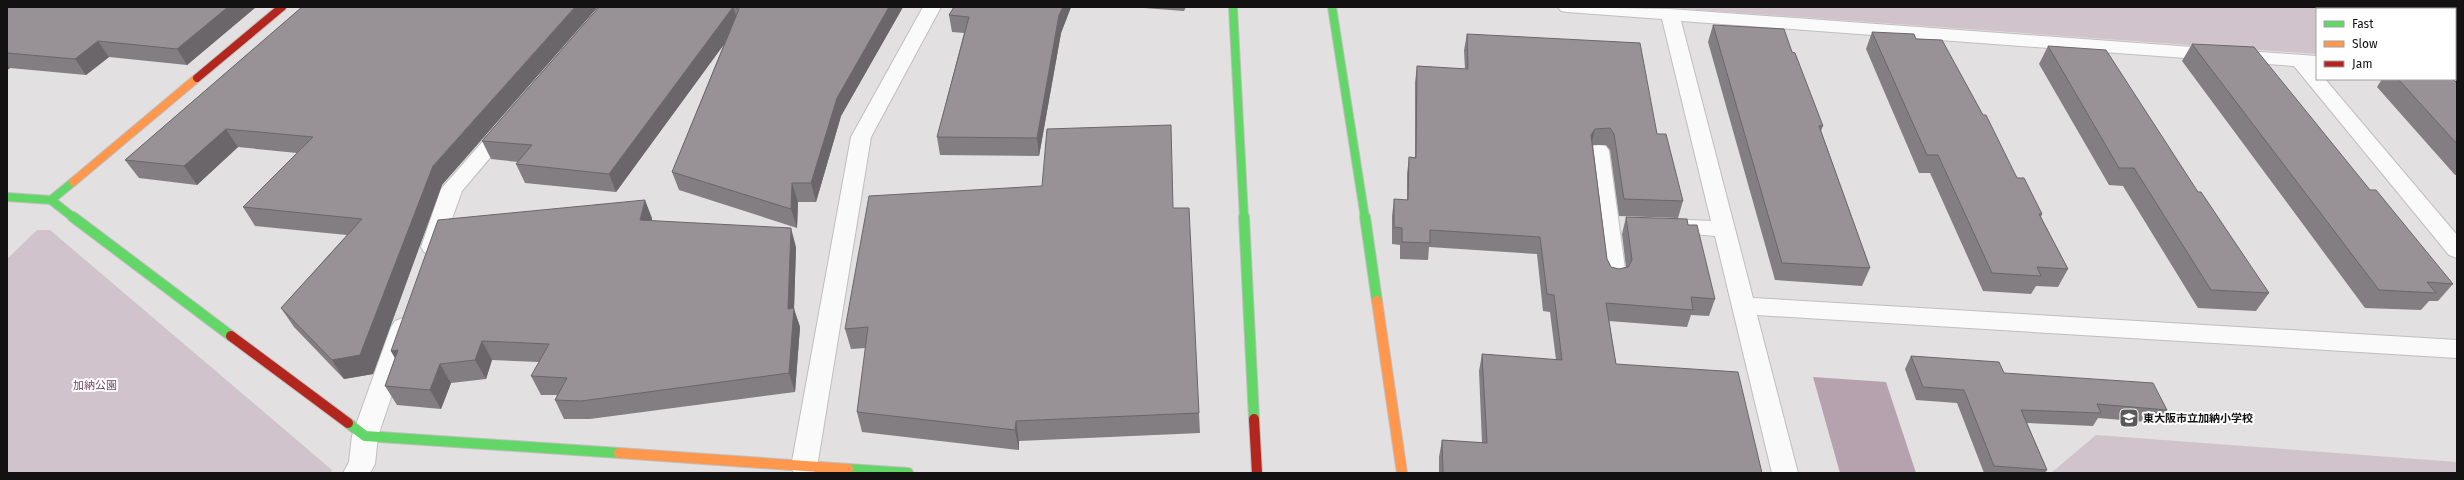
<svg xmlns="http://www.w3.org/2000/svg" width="2464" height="480" viewBox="0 0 2464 480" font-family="'Fira Sans','Noto Sans JP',sans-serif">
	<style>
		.green { fill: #d0c3cb }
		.water { fill: #b6a2af }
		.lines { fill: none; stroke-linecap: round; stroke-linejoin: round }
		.street-casing { stroke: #c0bebf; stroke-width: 2 }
		.fast-far1-casing { stroke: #c0bebf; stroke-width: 10 }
		.fast-casing { stroke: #c0bebf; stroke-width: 12 }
		.slow-far1-casing { stroke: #c0bebf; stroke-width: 10 }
		.slow-casing { stroke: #c0bebf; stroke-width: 12 }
		.jam-far1-casing { stroke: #c0bebf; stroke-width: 10 }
		.jam-casing { stroke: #c0bebf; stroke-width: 12 }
		.street { fill: #fbfafa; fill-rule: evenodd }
		.fast-far1 { stroke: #63d668; stroke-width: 8 }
		.fast { stroke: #63d668; stroke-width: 10 }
		.slow-far1 { stroke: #ff974d; stroke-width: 8 }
		.slow { stroke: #ff974d; stroke-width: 10 }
		.jam-far1 { stroke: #b3261e; stroke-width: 8 }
		.jam { stroke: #b3261e; stroke-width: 10 }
		.wall { fill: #837e81 }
		.shaded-wall { fill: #6a6669 }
		.building { fill: #989296; stroke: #6a6669 }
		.labels { text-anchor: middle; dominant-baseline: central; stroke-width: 4; stroke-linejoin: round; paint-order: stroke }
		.park-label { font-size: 11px; fill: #704663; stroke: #fff }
		.poi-label { font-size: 11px; font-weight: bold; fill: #131112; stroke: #fff; text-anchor: start }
	</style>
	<rect width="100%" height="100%" fill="#e2e0e1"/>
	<path class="green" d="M 1657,7 L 2457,7 L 2457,65 L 2455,64 L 2455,9 L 2317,9 L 2317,54 Z
		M 37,230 L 50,230 L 332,470 L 330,473 L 7,473 L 7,259 Z
		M 2096,435 L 2457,462 L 2457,473 L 2051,473 Z"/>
	<path class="water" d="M 1813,377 L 1886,382 L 1916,473 L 1840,473 Z"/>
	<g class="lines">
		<g class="street-casing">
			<path id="street" d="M 923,7 L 941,7 L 871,137 L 817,467 L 814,473 L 794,473 L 791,467 L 851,137 Z
				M 1558,7 L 1670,9 L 2317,56 L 2317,79 L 2325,79 L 2457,235 L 2457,258 L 2449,255 L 2294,66 L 1681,21 L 1753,298 L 2457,340 L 2457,358 L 1757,315 L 1798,473 L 1772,473 L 1715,236 L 1660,231 L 1657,226 L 1660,221 L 1668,219 L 1711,221 L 1662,19 L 1567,12 L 1561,11 Z
				M 2455,66 L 2457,66 L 2457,78 L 2455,78 Z
				M 506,121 L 513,123 L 516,127 L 462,191 L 440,252 L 432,255 L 424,252 L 421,247 L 441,189 L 499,123 Z
				M 1599,145 L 1606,146 L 1609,151 L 1626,276 L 1623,282 L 1615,284 L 1607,282 L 1604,276 L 1589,151 L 1592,146 Z
				M 403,318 L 411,321 L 415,327 L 378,436 L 375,464 L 370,473 L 343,473 L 349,462 L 352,436 L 391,327 L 395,321 Z"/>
		</g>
		<g class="fast-far1-casing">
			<path id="fast-far1" d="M 1233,7 L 1244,218
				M 1332,7 L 1365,218
				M 73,182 L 51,200 L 74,218
				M 7,197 L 51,200"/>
		</g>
		<g class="fast-casing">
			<path id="fast" d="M 73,217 L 231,336
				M 1244,217 L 1254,419
				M 1365,217 L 1377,301
				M 348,423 L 365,436 L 619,453
				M 848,469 L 908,473"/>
		</g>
		<g class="slow-far1-casing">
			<path id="slow-far1" d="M 73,182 L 197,78"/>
		</g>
		<g class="slow-casing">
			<path id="slow" d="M 1377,301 L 1402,473
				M 619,453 L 848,469"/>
		</g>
		<g class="jam-far1-casing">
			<path id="jam-far1" d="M 197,78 L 282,7"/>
		</g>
		<g class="jam-casing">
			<path id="jam" d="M 231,336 L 348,423
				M 1254,419 L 1257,473"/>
		</g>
		<use href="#street" class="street"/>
		<use href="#fast-far1" class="fast-far1"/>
		<use href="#fast" class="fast"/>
		<use href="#slow-far1" class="slow-far1"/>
		<use href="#slow" class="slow"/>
		<use href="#jam-far1" class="jam-far1"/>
		<use href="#jam" class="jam"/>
	</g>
	<path class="wall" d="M 7,7 L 256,7 L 187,65 L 109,57 L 86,75 L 10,68 L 7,70 Z
		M 302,7 L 442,185 L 373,374 L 344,379 L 294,327 L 281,308 L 347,235 L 255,226 L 243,207 L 297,153 L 238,147 L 197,185 L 139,178 L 125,160 Z
		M 599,7 L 903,7 L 841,116 L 816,202 L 798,202 L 797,228 L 679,190 L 672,172 L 724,44 L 616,192 L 525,183 L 516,164 L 518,162 L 491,159 L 482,141 Z
		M 954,7 L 1071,7 L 1061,33 L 1039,156 L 940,155 L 937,137 L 964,33 L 952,32 L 949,15 Z
		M 1131,7 L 1186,7 L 1184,11 Z
		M 1713,25 L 1792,52 L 1823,126 L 1821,131 L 1870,268 L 1862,286 L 1775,280 L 1708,42 Z
		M 1872,32 L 1916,39 L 2017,178 L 2042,214 L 2041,217 L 2068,269 L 2058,287 L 2036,286 L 2031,294 L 1983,291 L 1930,173 L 1919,173 L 1866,49 Z
		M 1467,34 L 1657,134 L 1683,201 L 1678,218 L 1619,216 L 1610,150 L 1606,145 L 1593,145 L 1607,259 L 1611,267 L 1619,269 L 1626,267 L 1622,234 L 1626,217 L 1688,225 L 1715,299 L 1709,316 L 1691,315 L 1687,327 L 1609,321 L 1616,364 L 1762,473 L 1439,473 L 1439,457 L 1442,440 L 1482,443 L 1479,371 L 1482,354 L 1556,360 L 1550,312 L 1543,311 L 1537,254 L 1429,247 L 1428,260 L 1400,259 L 1400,245 L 1392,244 L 1392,216 L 1394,199 L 1407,200 L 1407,174 L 1409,157 L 1415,157 L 1415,82 L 1417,66 L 1465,69 L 1464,50 Z
		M 2192,44 L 2370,190 L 2453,284 L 2438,301 L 2429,301 L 2421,310 L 2365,308 L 2182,61 Z
		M 2048,46 L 2198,192 L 2269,293 L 2256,311 L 2198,308 L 2123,186 L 2109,185 L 2039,64 Z
		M 2382,79 L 2453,79 L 2457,83 L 2457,175 L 2455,175 L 2377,87 Z
		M 1042,186 L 1173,208 L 1199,413 L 1200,433 L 1019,441 L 1019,450 L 862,432 L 857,412 L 866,348 L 851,349 L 845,329 Z
		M 652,218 L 652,221 L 796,247 L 794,309 L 800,327 L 795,392 L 590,419 L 564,419 L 555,400 L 557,395 L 541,395 L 531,376 L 539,362 L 492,360 L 486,379 L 451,383 L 441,409 L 397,405 L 385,386 L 395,358 L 391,351 Z
		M 1911,356 L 2004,373 L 2167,410 L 2158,423 L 2098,418 L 2093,426 L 2027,423 L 2047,470 L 2045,473 L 1984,473 L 1957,403 L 1916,400 L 1905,369 Z"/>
	<path class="shaded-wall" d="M 228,7 L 256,7 L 187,65 L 177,49 Z
		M 575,7 L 598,7 L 442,185 L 373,374 L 344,379 L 332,360 L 433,166 Z
		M 733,7 L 739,24 L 616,192 L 609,174 Z
		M 889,7 L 903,7 L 841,116 L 816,202 L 811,183 L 837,98 Z
		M 1063,7 L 1071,7 L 1061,33 L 1039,156 L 1037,138 L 1059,15 Z
		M 98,41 L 109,57 L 86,75 L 75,59 Z
		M 7,65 L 10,68 L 7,70 Z
		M 226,129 L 238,147 L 197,185 L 184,166 Z
		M 1595,129 L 1591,145 L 1591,135 Z
		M 792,183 L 798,202 L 797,228 L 791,209 Z
		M 645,200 L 652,218 L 647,239 L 640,220 Z
		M 791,228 L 796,247 L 794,309 L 800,327 L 795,392 L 789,373 L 788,309 Z
		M 482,341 L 492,360 L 486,379 L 475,360 Z
		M 398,350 L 402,370 L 391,351 Z
		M 440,364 L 451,383 L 441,409 L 430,390 Z
		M 1016,421 L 1019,441 L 1019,450 L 1015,430 Z"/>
	<path class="building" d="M 7,7 L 228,7 L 177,49 L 98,41 L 75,59 L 7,53 Z
		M 302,7 L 575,7 L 433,166 L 360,355 L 332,360 L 281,308 L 362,219 L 243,207 L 313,137 L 226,129 L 184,166 L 125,160 Z
		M 599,7 L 733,7 L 609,174 L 516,164 L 532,145 L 482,141 Z
		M 734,7 L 889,7 L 837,98 L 811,183 L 792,183 L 791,209 L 672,172 L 739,9 Z
		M 954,7 L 1063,7 L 1059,15 L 1037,138 L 937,137 L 969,17 L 949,15 Z
		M 1713,25 L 1784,29 L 1792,52 L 1795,53 L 1823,126 L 1819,126 L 1870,268 L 1782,263 Z
		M 1872,32 L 1914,34 L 1916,39 L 1942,40 L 1983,115 L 1986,115 L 2017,178 L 2024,178 L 2042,214 L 2039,214 L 2068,269 L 2037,267 L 2041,276 L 1992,273 L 1938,155 L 1927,155 Z
		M 1467,34 L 1640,43 L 1657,134 L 1666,134 L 1683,201 L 1624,199 L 1614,134 L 1610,128 L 1595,129 L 1591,135 L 1607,259 L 1611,267 L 1619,269 L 1628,267 L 1632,260 L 1626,217 L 1687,219 L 1688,225 L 1697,225 L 1715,299 L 1691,297 L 1693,310 L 1606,303 L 1616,364 L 1738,372 L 1762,473 L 1443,473 L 1442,440 L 1487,443 L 1482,354 L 1562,360 L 1554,295 L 1547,294 L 1540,237 L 1430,230 L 1430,243 L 1402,242 L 1402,228 L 1394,227 L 1394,199 L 1408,200 L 1409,157 L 1416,158 L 1417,66 L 1468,69 Z
		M 2192,44 L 2254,47 L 2370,190 L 2376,190 L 2453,284 L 2427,282 L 2436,293 L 2379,290 Z
		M 2048,46 L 2106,50 L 2198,192 L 2201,192 L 2269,293 L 2211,290 L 2134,168 L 2119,168 Z
		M 2398,79 L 2453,79 L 2457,83 L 2457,144 Z
		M 1171,125 L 1173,208 L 1189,208 L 1199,413 L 1016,421 L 1015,430 L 857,412 L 868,327 L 845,329 L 869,196 L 1042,186 L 1047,129 Z
		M 645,200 L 640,220 L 791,228 L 788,309 L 794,308 L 789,373 L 581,401 L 555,400 L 567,378 L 531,376 L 549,344 L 482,341 L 475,360 L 440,364 L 430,390 L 385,386 L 398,350 L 391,351 L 438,220 Z
		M 1911,356 L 1999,362 L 2004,373 L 2153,383 L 2167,410 L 2097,404 L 2101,413 L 2021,410 L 2047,470 L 1994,466 L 1964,390 L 1923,387 Z"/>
	<defs>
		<g id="school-square" transform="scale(1)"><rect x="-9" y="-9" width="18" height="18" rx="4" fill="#5b595a" stroke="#fff"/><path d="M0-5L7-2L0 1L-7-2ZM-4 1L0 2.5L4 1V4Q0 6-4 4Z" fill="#fff"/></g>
	</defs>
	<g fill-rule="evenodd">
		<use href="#school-square" x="2129" y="418"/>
	</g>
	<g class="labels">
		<g class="park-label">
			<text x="95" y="385">加納公園</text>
		</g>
		<g class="poi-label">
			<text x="2143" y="418">東大阪市立加納小学校</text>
		</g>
	</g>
	<rect width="2464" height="480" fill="none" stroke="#131112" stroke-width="16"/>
	<rect x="2316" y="8" width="140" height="72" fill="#ffffff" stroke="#a1a0a0"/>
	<rect x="2324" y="21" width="20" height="6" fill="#63d668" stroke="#a1a0a0"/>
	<text x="2352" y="28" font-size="12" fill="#131112">Fast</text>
	<rect x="2324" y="41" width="20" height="6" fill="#ff974d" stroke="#a1a0a0"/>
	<text x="2352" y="48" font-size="12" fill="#131112">Slow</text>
	<rect x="2324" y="61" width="20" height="6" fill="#b3261e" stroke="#a1a0a0"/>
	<text x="2352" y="68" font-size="12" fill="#131112">Jam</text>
</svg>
